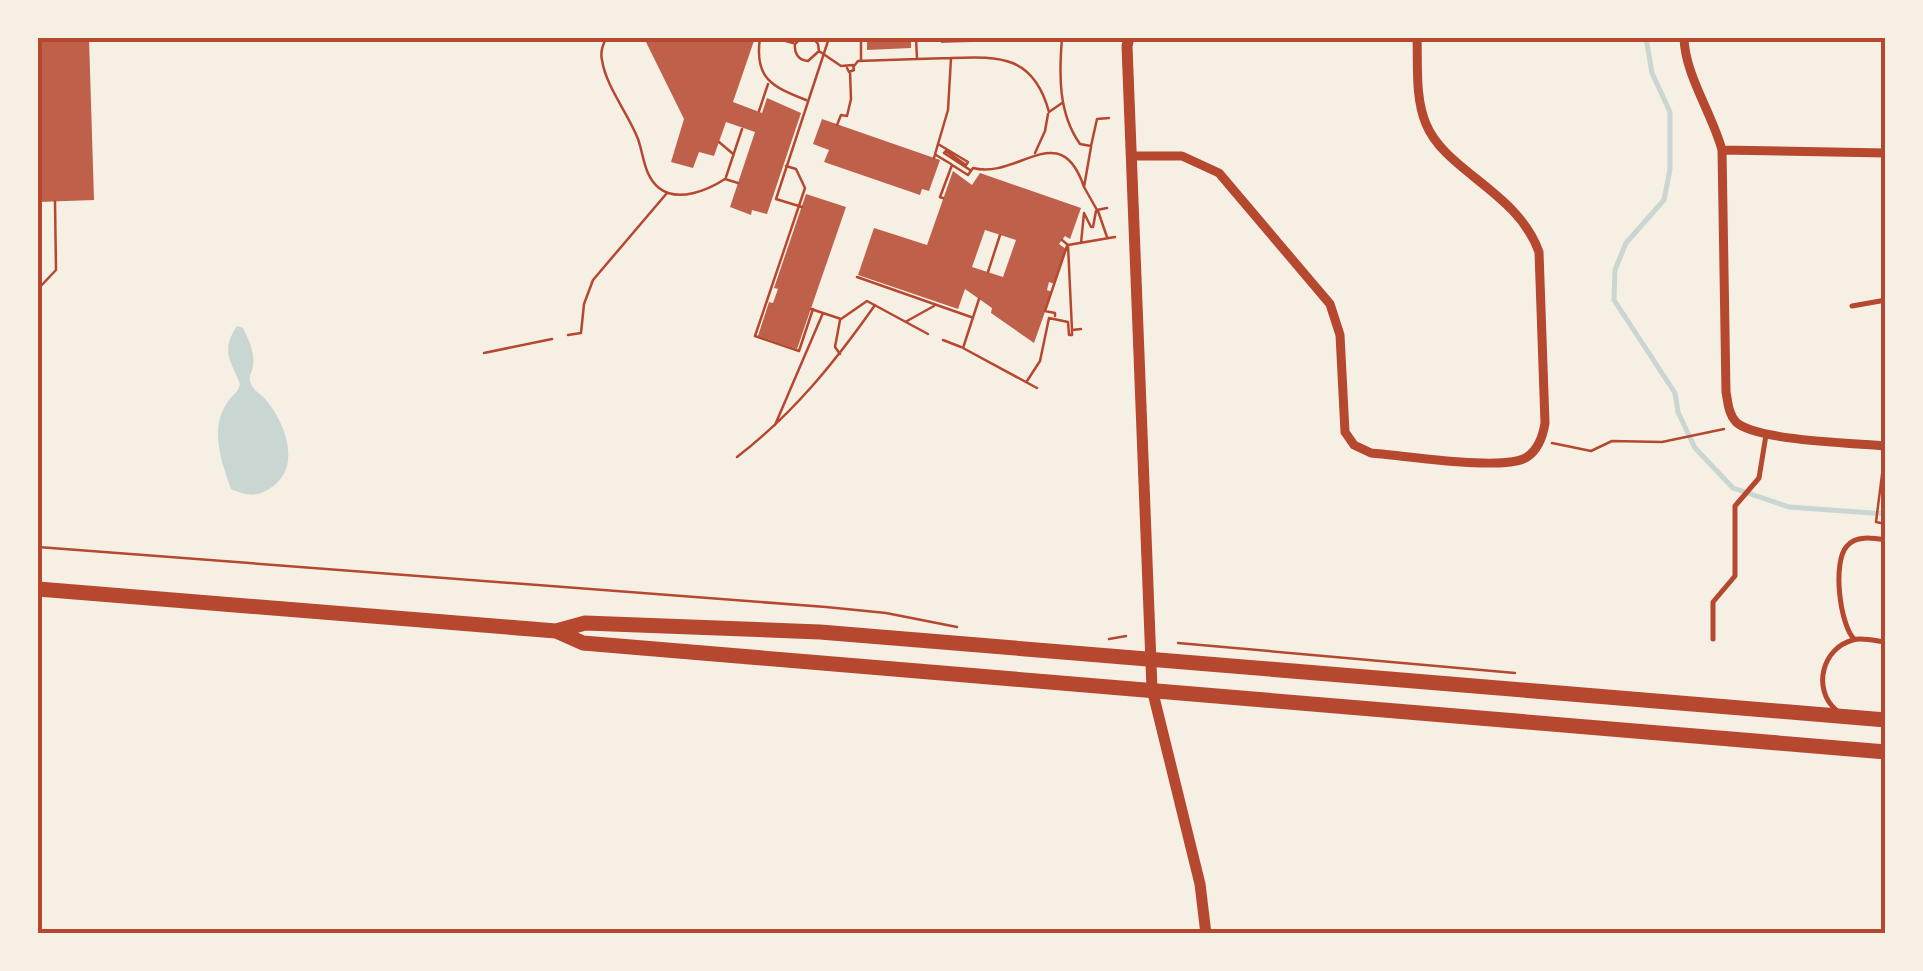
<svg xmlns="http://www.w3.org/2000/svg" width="1923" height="971" viewBox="0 0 1923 971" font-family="Helvetica,sans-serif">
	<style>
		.water { fill: #c9d6d2 }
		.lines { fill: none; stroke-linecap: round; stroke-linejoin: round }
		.stream { stroke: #c9d6d2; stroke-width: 5 }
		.building { fill: #bf614a; fill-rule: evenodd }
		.path { stroke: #b5482f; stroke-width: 2.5 }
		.service { stroke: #b5482f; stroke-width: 5 }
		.minor { stroke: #b5482f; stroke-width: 9 }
		.tertiary { stroke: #b5482f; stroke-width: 11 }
		.trunk { stroke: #b5482f; stroke-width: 15 }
		.neatline { fill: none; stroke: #b5482f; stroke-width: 4 }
	</style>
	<rect width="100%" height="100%" fill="#f6efe4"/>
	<path class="water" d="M 237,326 L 243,328 C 249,340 255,353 253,366 C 252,373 249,374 250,381 C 252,390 260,393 265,399 C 286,423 303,469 269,489 C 255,498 245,495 231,489 C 222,463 209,429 227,403 C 232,394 238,394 240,384 C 231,361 220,351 237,326 Z"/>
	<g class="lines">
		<path class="stream" d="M 1646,38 L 1652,73 L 1670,112 L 1670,169 L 1664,200 L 1626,243 L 1615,270 L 1614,300 L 1675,393 L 1678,412 L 1695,448 L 1733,488 L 1789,507 L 1886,514"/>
	</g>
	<path class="building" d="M 38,38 L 89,38 L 94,200 L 38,202 Z
		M 644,38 L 755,38 L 733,102 L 762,113 L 767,98 L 801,113 L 767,214 L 752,210 L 751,215 L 730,207 L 755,132 L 726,122 L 714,156 L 699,152 L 693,168 L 671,162 L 684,119 Z
		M 867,38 L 911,38 L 911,48 L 867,50 Z
		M 941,38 L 972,38 L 972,42 L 941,43 Z
		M 822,119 L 940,160 L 929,191 L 922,189 L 920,195 L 824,162 L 829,150 L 813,144 Z
		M 953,171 L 972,185 L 980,173 L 1081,208 L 1070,239 L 1065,236 L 1059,244 L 1066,249 L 1054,284 L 1049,282 L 1047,290 L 1052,292 L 1034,343 L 991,313 L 992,308 L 965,289 L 958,309 L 858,275 L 874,228 L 927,245 ZM 985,230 L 1016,240 L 1003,277 L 972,267 Z
		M 806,194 L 846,207 L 797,349 L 758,336 L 769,302 L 773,303 L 778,289 L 774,288 Z"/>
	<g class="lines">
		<path class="path" d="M 606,38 C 603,45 600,52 602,60 C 606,87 628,113 638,139 C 644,156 644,176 659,188 C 678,203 708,190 725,179 L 738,183
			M 760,38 C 754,78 772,87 806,100
			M 775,38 L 793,43
			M 801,38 L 795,44 C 794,53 798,60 808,61 L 819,51 L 818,44 L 813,38
			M 861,38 L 861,60
			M 1062,38 C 1059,74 1058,113 1080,144 L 1091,146 L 1097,119 L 1109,118
			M 819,51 L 841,66 L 853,65 L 854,70 L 849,72 L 847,68
			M 951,58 C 1001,56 1034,56 1049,112 L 1062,103
			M 917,59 L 951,58 L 948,110 L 938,144
			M 854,66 L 858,61 L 917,59 L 916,38
			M 759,111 L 768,84
			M 837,125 L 841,115 L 847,116 L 851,99 L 850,72
			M 719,142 L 732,153
			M 1091,147 L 1084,187 L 1097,210 L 1107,208
			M 1035,153 L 1045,131 L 1048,114
			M 936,155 L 951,164
			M 934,158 L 938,144 L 968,162 L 966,165 L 946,151 L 944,153 L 970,170
			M 786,166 L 796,169 L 805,188 L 755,336 L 799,351 L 813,309
			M 726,177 L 742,129
			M 943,198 L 940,197 L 952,165 L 968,175 L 973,168 C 1018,180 1060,116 1084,187
			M 802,207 L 776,199 L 829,38
			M 1098,211 L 1107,237
			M 1062,240 L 1068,245 L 1115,237
			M 1081,243 L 1084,213 L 1091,227 L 1093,227 L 1096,211
			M 1068,245 L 1072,330 L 1081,329
			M 988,272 L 1000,235
			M 857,277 L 971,317
			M 38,289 L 56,270 L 55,201
			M 979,299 L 963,348 L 1037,388
			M 811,309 L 841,319 L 867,301 L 928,334
			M 1055,316 L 1055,313 L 1045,311 L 1067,246
			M 907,321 L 934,306
			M 568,335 L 581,333 L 584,304 L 593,280 L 667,193
			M 943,340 L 961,347
			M 484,353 L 552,339
			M 840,354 L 835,347 L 840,320
			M 1027,381 L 1040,361 L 1049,318 L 1068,322 L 1069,335 L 1072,335 L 1072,330
			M 775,425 L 823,313
			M 1552,443 L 1591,451 L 1612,441 L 1662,442 L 1724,429
			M 737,457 C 793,414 835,362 875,305
			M 1884,459 L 1876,522 L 1886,524
			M 38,547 L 826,607 L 886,613 L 957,627
			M 1109,639 L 1126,636
			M 1178,643 L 1515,673"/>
		<path class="service" d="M 1852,306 L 1886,300
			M 1713,639 L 1713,602 L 1735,576 L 1735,506 L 1759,478 L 1766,435
			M 1854,639 C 1840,625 1832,562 1847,546 C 1856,535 1873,538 1886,540
			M 1836,710 C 1812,689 1822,648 1853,640 C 1862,637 1876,641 1886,642"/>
		<path class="minor" d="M 1684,38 C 1685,75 1712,113 1722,150 L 1726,392 C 1728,402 1728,413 1736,422 C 1756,441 1855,443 1886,446
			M 1722,150 L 1886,153
			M 1131,156 L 1182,156 L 1219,173 L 1330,304 L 1340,335 L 1345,432 L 1354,445 L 1371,453 C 1402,455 1505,472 1527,457 C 1539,449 1543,436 1545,423 L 1539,252 C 1518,192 1445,171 1426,124 C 1415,98 1418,65 1417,38"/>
		<path class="tertiary" d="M 1129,38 L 1127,46 L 1152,689 L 1200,884 L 1206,934"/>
		<path class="trunk" d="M 38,589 L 556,631 L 583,643 L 1886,752
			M 556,631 L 585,623 L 820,632 L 1886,720"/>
	</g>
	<rect width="1923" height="971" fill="none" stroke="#f6efe4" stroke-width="80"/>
	<rect x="40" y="40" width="1843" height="891" class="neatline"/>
</svg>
